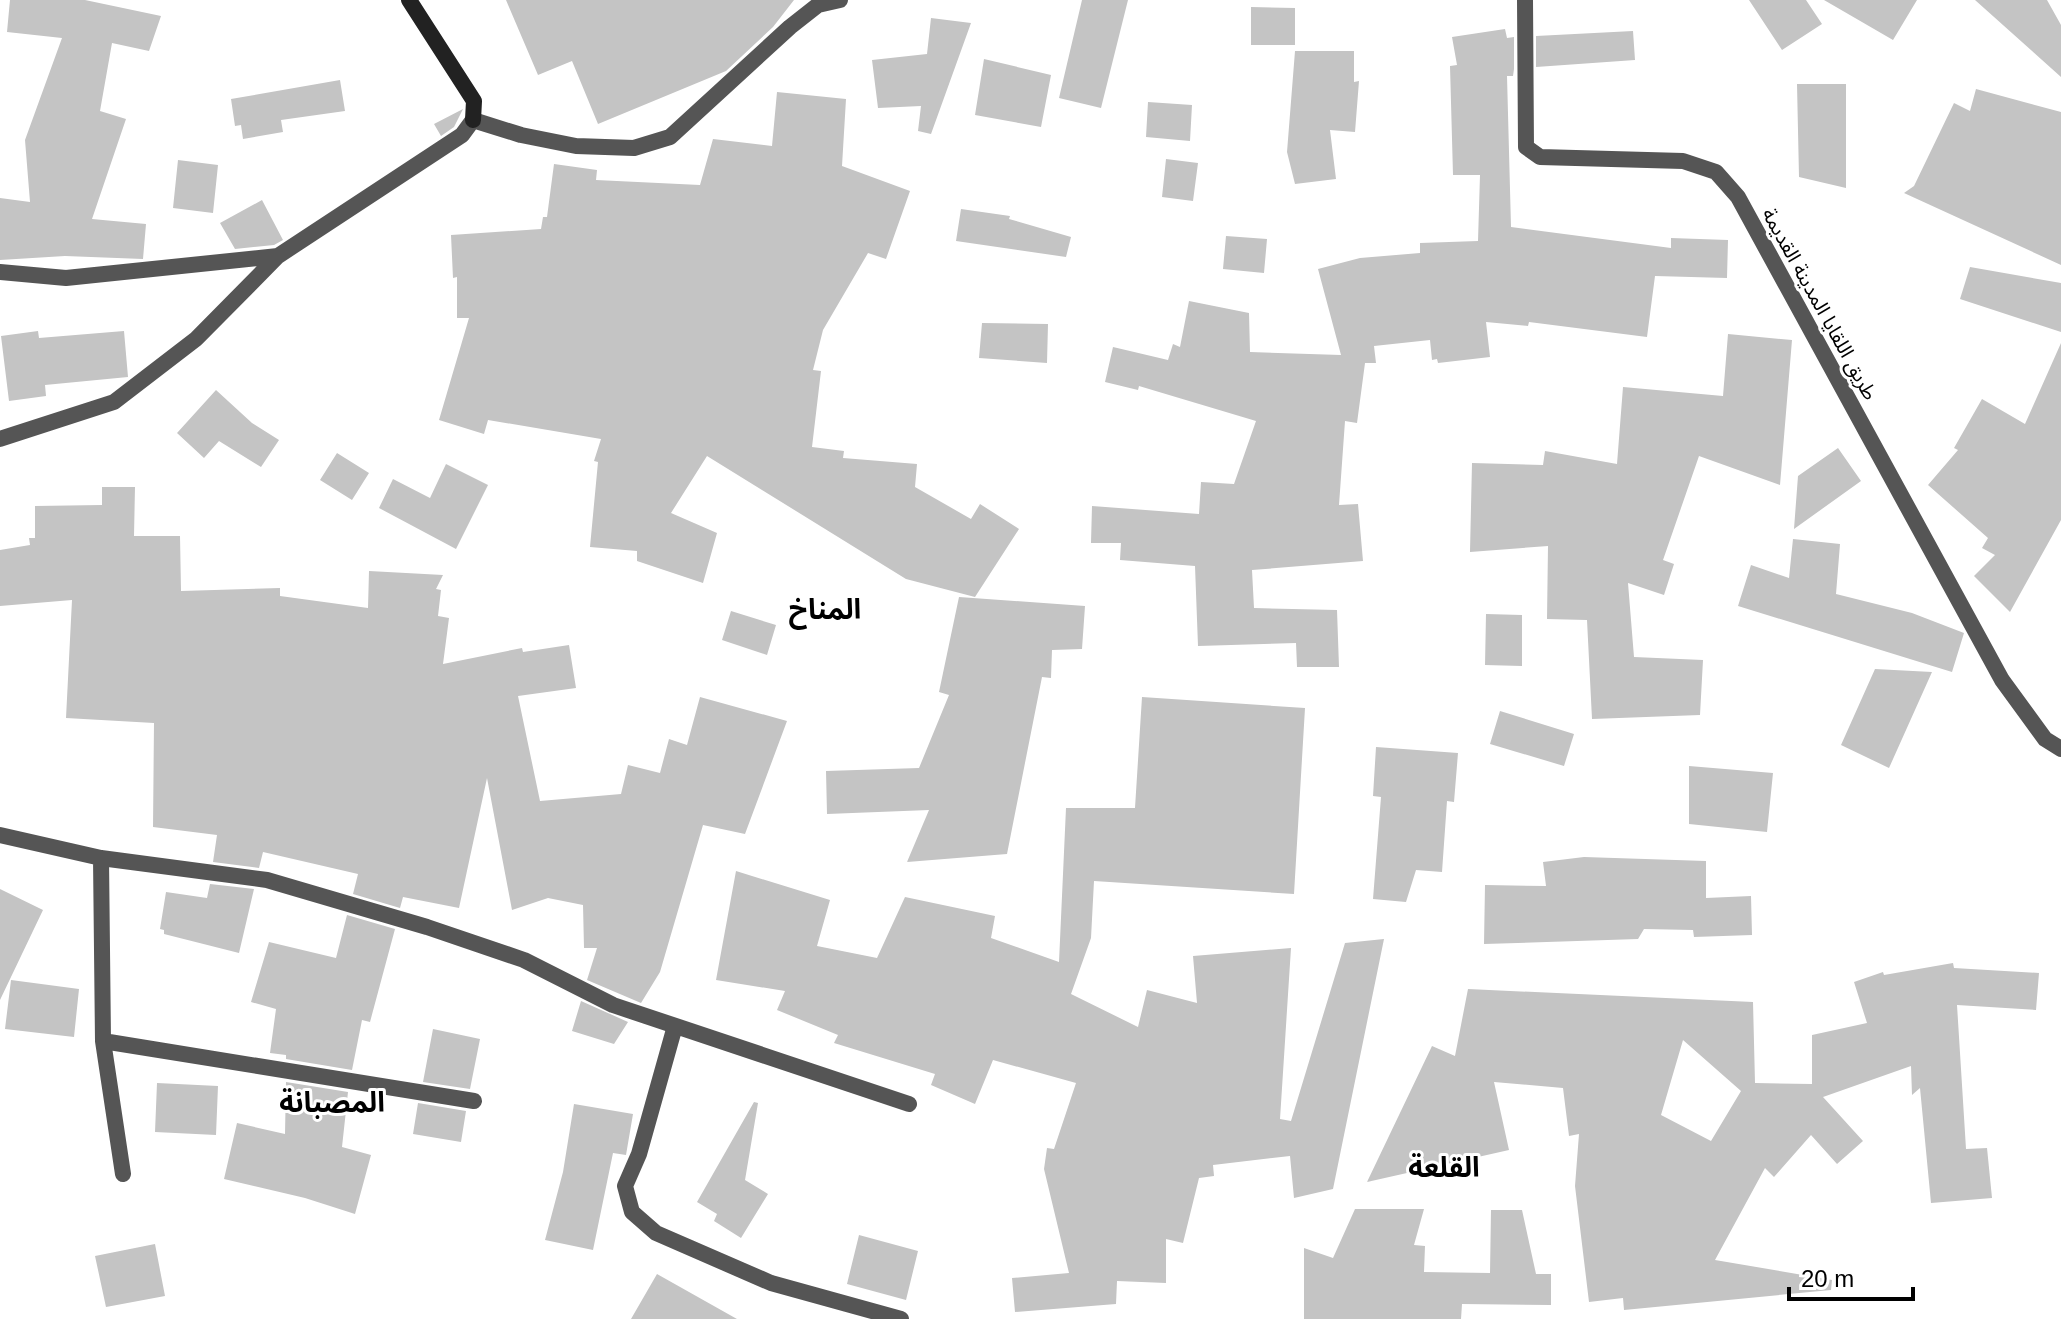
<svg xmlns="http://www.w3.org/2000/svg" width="2061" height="1319" viewBox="0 0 2061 1319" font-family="Arial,'Noto Sans Arabic',sans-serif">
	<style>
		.building { fill: #c4c4c4; fill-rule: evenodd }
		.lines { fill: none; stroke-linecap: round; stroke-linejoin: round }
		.street { stroke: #555; stroke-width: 16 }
		.secondary { stroke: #222; stroke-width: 16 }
		.labels { text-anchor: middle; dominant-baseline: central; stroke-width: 6; stroke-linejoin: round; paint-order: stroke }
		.street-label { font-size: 20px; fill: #000; stroke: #fff }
		.district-label { font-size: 28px; font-weight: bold; fill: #000; stroke: #fff }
	</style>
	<rect width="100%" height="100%" fill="#fff"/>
	<path class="building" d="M 10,0 L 85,0 L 161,16 L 149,51 L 112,43 L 100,111 L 126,119 L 92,219 L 146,224 L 143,259 L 65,256 L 0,260 L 0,198 L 30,202 L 25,140 L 62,38 L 7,32 Z
		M 506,0 L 794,0 L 773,27 L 726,71 L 598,124 L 572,61 L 538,75 Z
		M 1082,0 L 1128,0 L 1101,108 L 1059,98 Z
		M 1749,0 L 1806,0 L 1822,24 L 1782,50 Z
		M 1824,0 L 1917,0 L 1893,40 Z
		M 1975,0 L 2047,0 L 2061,25 L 2061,77 Z
		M 1251,7 L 1295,8 L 1295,45 L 1251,45 Z
		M 931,18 L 971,23 L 931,134 L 918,131 L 921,106 L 878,108 L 872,60 L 927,54 Z
		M 1505,29 L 1507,38 L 1514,37 L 1514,69 L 1513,76 L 1507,76 L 1511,227 L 1671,248 L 1671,238 L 1728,240 L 1727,278 L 1655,276 L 1647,337 L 1529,322 L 1528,326 L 1486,322 L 1490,357 L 1438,363 L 1437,359 L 1432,360 L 1430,340 L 1374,346 L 1376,363 L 1365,363 L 1357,423 L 1345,421 L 1339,505 L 1358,504 L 1363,561 L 1252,570 L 1254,608 L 1337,610 L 1339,667 L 1297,667 L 1296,643 L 1198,646 L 1195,566 L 1120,560 L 1121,543 L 1091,543 L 1092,506 L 1199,514 L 1201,482 L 1234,484 L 1256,421 L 1139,386 L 1138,390 L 1105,382 L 1113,347 L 1168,360 L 1173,344 L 1180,347 L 1189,301 L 1249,313 L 1250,352 L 1341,355 L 1318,269 L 1360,258 L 1420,253 L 1420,243 L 1478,241 L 1480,175 L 1453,175 L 1450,66 L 1457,65 L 1452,37 Z
		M 1633,31 L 1635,60 L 1536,67 L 1536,36 Z
		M 1295,51 L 1354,51 L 1354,82 L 1359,81 L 1355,132 L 1330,130 L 1336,179 L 1295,184 L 1287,152 Z
		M 984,59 L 1051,75 L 1041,127 L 975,115 Z
		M 340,80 L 345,111 L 281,120 L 283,132 L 243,139 L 241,125 L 235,126 L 231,99 Z
		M 1797,84 L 1846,84 L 1846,188 L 1799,177 Z
		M 1976,89 L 2061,112 L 2061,265 L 1904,193 L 1914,186 L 1954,103 L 1970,111 Z
		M 777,92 L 846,99 L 842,166 L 910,191 L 886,259 L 868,253 L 823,330 L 813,370 L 821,371 L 812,447 L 844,451 L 843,458 L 917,464 L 915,487 L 971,519 L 980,504 L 1019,529 L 975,597 L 906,579 L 707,456 L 671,513 L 717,533 L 703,583 L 637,561 L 637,551 L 590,547 L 598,462 L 594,461 L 601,439 L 488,420 L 484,434 L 439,420 L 469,318 L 457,318 L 457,277 L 453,278 L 451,235 L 541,229 L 543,217 L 547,217 L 554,164 L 597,170 L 596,180 L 700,185 L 713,139 L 772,146 Z
		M 1148,102 L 1192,105 L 1190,141 L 1146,137 Z
		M 463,109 L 454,127 L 441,136 L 434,124 Z
		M 1166,159 L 1198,163 L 1193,201 L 1162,197 Z
		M 178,160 L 218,165 L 213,213 L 173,208 Z
		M 262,200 L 283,240 L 274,245 L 235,249 L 220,223 Z
		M 961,209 L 1010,216 L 1009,219 L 1071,237 L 1066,257 L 956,241 Z
		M 1226,236 L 1267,239 L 1264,273 L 1223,269 Z
		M 1970,267 L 2061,283 L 2061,332 L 1960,299 Z
		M 982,323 L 1048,324 L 1047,363 L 979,358 Z
		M 38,331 L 39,338 L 124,331 L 128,377 L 45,385 L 46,396 L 9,401 L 1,336 Z
		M 1728,334 L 1792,340 L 1780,485 L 1699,456 L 1663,560 L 1674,564 L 1664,595 L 1628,583 L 1634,657 L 1703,660 L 1700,715 L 1592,719 L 1587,620 L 1547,619 L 1548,546 L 1470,552 L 1472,463 L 1543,465 L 1545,451 L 1617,464 L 1623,387 L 1723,396 Z
		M 2061,343 L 2061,520 L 2010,612 L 1974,576 L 1995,555 L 1982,548 L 1988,538 L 1928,485 L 1958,450 L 1954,448 L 1982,399 L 2025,424 Z
		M 216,390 L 252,423 L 279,440 L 261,467 L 219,441 L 204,458 L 177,433 Z
		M 1838,448 L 1861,481 L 1794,529 L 1798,476 Z
		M 337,453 L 369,473 L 352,500 L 320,480 Z
		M 446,464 L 488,485 L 456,549 L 379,508 L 393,479 L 430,498 Z
		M 102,487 L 135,487 L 134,536 L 180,536 L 181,591 L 280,588 L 280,596 L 368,608 L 369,571 L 443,575 L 436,589 L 441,590 L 438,616 L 449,618 L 443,664 L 522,648 L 523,652 L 569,645 L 576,688 L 518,696 L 540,801 L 621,794 L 628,765 L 660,773 L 669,739 L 687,745 L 700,697 L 787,721 L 745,834 L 703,825 L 660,972 L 641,1003 L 587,980 L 597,948 L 584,948 L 583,905 L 548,898 L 512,910 L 487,778 L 459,908 L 403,897 L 400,908 L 353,894 L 358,874 L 263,852 L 259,868 L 213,862 L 217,835 L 153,827 L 154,723 L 66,718 L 72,600 L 0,606 L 0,550 L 30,545 L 29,538 L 35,538 L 35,506 L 102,505 Z
		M 1793,539 L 1840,544 L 1836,594 L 1912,613 L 1964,633 L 1952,672 L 1738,606 L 1751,565 L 1789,578 Z
		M 959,597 L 1085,606 L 1082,649 L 1052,650 L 1051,678 L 1042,677 L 1007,854 L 907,862 L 929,810 L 827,814 L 826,771 L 919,768 L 949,695 L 939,692 Z
		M 731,611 L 776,625 L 767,655 L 722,640 Z
		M 1486,614 L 1522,615 L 1522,666 L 1485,665 Z
		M 1875,669 L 1932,672 L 1889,768 L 1841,745 Z
		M 1142,697 L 1305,708 L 1294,894 L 1094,881 L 1091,938 L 1071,994 L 1138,1027 L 1147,990 L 1197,1003 L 1193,956 L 1291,948 L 1280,1119 L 1291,1121 L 1345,943 L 1384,939 L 1333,1189 L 1294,1198 L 1290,1156 L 1213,1165 L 1214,1176 L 1199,1178 L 1183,1243 L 1166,1239 L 1166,1283 L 1117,1281 L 1116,1304 L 1015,1312 L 1012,1278 L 1069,1273 L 1044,1169 L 1047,1148 L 1054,1149 L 1076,1083 L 993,1060 L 975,1104 L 931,1085 L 935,1074 L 834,1043 L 838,1035 L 777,1010 L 785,991 L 716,980 L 736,871 L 830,900 L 817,946 L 877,958 L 905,897 L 995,916 L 991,938 L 1059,962 L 1066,808 L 1135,808 Z
		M 1500,711 L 1574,734 L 1564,766 L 1490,744 Z
		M 1376,747 L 1458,753 L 1454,802 L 1447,801 L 1442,872 L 1416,870 L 1406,902 L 1373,899 L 1381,797 L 1373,796 Z
		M 1689,766 L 1773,773 L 1767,832 L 1689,824 Z
		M 1584,857 L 1706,861 L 1706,898 L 1751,896 L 1752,935 L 1694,937 L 1693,930 L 1644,929 L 1638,939 L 1484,944 L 1485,885 L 1546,886 L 1543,862 Z
		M 210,884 L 254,889 L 239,953 L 164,934 L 164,930 L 160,929 L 166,892 L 207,898 Z
		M 0,889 L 43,910 L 0,1000 Z
		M 347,915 L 395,929 L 370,1022 L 362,1020 L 352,1070 L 286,1059 L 286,1055 L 270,1053 L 276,1009 L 251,1002 L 269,942 L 336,958 Z
		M 1953,963 L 1954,968 L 2039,973 L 2036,1010 L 1957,1005 L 1966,1149 L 1987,1148 L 1992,1198 L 1931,1203 L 1920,1088 L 1912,1095 L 1911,1066 L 1823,1097 L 1863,1141 L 1837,1164 L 1811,1135 L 1774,1177 L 1765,1168 L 1715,1260 L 1832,1280 L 1831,1290 L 1624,1310 L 1623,1298 L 1589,1302 L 1575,1186 L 1579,1134 L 1569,1136 L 1563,1088 L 1494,1082 L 1509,1150 L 1367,1182 L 1432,1046 L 1455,1056 L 1468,989 L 1753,1002 L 1755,1083 L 1812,1084 L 1812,1035 L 1867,1023 L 1854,982 L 1883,972 L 1884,975 ZM 1683,1040 L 1741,1091 L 1711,1141 L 1661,1115 Z
		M 11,980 L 79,989 L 74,1037 L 5,1029 Z
		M 581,1001 L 628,1022 L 614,1044 L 572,1031 Z
		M 433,1029 L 480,1039 L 470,1089 L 423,1082 Z
		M 286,1082 L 348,1092 L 342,1147 L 371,1155 L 355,1214 L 305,1198 L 224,1179 L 237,1123 L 285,1134 Z
		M 157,1083 L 218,1086 L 216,1135 L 155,1132 Z
		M 754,1102 L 758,1103 L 745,1180 L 768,1194 L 741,1238 L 714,1221 L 717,1214 L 697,1202 Z
		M 418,1103 L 466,1111 L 461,1142 L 413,1134 Z
		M 574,1104 L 633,1114 L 626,1155 L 613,1153 L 593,1250 L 545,1240 L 563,1172 Z
		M 1355,1209 L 1424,1209 L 1414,1245 L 1425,1246 L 1424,1272 L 1490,1273 L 1491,1210 L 1522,1210 L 1536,1274 L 1551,1274 L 1551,1305 L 1462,1304 L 1461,1319 L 1304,1319 L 1304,1248 L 1333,1258 Z
		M 859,1235 L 918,1251 L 906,1300 L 847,1284 Z
		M 155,1244 L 165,1296 L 106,1307 L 95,1256 Z
		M 657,1274 L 737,1319 L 631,1319 Z"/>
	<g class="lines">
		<path class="street" d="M 1525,0 L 1526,147 L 1540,157 L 1683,161 L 1716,172 L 1738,197 L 2002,680 L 2045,739 L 2061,749
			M 0,272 L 66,278 L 278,256
			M 0,439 L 114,402 L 196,339 L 278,256 L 462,135 L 473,120 L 521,135 L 576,146 L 634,148 L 670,137 L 790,27 L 818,5 L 840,0
			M 0,835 L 101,858 L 267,880 L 427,927 L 524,960 L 613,1005 L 909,1104
			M 101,858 L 103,1041 L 123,1174
			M 675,1026 L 639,1154 L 625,1186 L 632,1212 L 656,1233 L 771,1283 L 901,1319
			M 103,1041 L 474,1101"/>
		<path class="secondary" d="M 409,0 L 474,101 L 473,120"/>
	</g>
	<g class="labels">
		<g class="street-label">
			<text transform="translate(1820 304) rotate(61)">طريق اللقايا المدينة القديمة</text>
		</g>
		<g class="district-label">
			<text x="825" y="609">المناخ</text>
			<text x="332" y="1102">المصبانة</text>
			<text x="1444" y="1167">القلعة</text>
		</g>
	</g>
	<path d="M1789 1287v12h124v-12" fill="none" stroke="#000000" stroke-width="4"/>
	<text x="1801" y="1287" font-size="24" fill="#000000" stroke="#ffffff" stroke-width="6" paint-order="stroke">20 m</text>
</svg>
